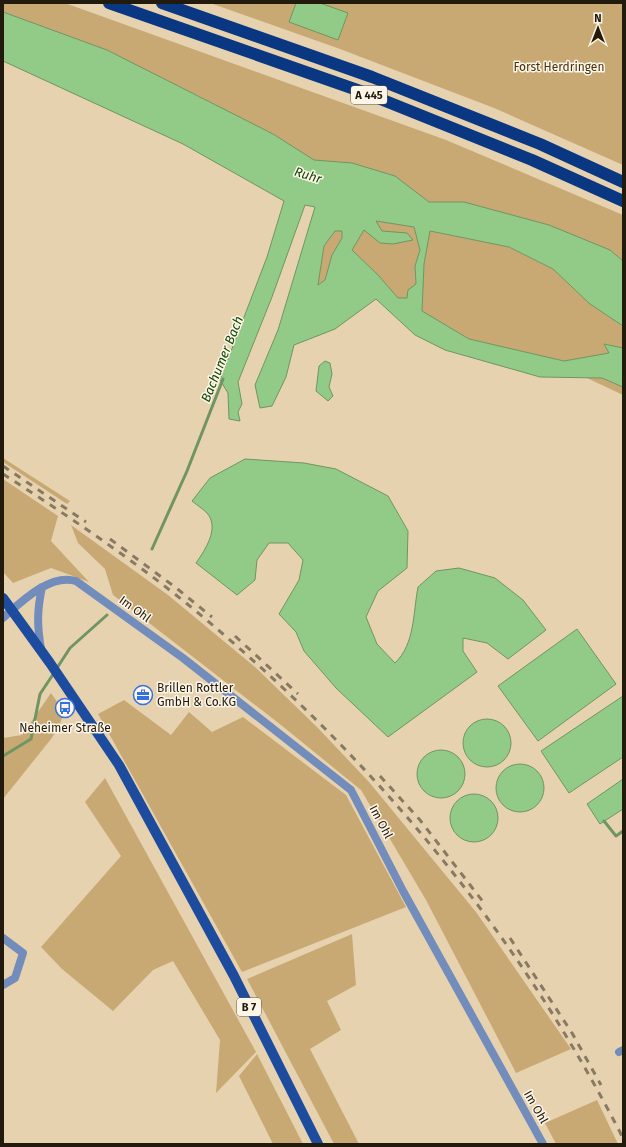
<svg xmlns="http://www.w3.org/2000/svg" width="626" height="1147" viewBox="0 0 626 1147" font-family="'Fira Sans',sans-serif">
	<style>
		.green { fill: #c8a973 }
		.water { fill: #92ca87; stroke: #709562; fill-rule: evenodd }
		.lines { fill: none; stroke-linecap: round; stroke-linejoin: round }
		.stream { stroke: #709562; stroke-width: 3 }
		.river { stroke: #92ca87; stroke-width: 17 }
		.street { stroke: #728dbb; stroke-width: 8 }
		.primary { stroke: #1d4c9f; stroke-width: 10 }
		.highway { stroke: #0a3782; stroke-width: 12 }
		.rail { stroke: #887a62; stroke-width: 3; stroke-dasharray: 7 7; stroke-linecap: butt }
		.labels { text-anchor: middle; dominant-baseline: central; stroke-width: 3; stroke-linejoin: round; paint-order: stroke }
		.shield { fill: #fdf5e7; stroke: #635c4e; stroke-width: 1 }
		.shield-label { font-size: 11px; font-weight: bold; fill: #211a0d }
		.park-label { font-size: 12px; fill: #44320f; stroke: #fdf5e7 }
		.street-label { font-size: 12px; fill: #211a0d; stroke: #fdf5e7 }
		.poi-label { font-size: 12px; fill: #211a0d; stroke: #fdf5e7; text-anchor: start }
		.water-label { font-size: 13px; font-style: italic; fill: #0c4600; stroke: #fdf5e7 }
	</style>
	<rect width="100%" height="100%" fill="#e7d2b0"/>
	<path class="green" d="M 3,3 L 65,3 L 446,140 L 623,215 L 623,261 L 610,250 L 464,202 L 429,202 L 395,176 L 352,163 L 314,160 L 273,134 L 107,50 L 3,12 Z
		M 210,3 L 623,3 L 623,165 L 494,108 L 340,49 Z
		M 376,221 L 414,227 L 420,250 L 415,266 L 416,284 L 408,298 L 398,298 L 378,275 L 352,250 L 364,230 L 407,233 L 382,231 Z
		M 335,231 L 342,231 L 342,238 L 332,255 L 325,280 L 317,285 L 324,246 Z
		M 429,231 L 509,247 L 553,269 L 590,304 L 623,326 L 623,348 L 604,344 L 610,353 L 564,361 L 469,339 L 422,311 L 424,264 Z
		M 587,256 L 611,262 L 622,272 L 611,276 Z
		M 587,378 L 602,378 L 623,387 L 623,395 Z
		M 3,458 L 70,501 L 67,504 L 3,462 Z
		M 3,479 L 58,516 L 51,541 L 89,582 L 51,568 L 13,583 L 3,572 Z
		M 71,525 L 168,595 L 255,667 L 318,728 L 369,782 L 476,912 L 571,1049 L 516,1073 L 426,900 L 361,790 L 281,725 L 113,595 L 105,569 L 78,543 Z
		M 51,693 L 64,712 L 59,727 L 51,739 L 3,799 L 3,738 L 22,735 Z
		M 124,700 L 171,735 L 189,712 L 212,732 L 243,717 L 346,795 L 406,907 L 242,972 L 98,714 Z
		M 105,778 L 256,1052 L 216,1093 L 220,1040 L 173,961 L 153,970 L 113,1011 L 62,969 L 41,947 L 121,856 L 85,802 Z
		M 352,934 L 356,985 L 327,1001 L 341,1030 L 310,1049 L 359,1144 L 334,1144 L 247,979 Z
		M 257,1054 L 303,1144 L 273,1144 L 239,1076 Z
		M 597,1100 L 618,1144 L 556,1144 L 545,1123 Z"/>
	<path class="water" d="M 296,3 L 320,3 L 348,13 L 338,40 L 289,22 Z
		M 3,12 L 107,50 L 273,134 L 314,160 L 352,163 L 395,176 L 429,202 L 464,202 L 549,225 L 610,250 L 623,261 L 623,326 L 590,304 L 553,269 L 509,247 L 430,231 L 424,264 L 422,311 L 469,339 L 564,361 L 609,353 L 604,344 L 623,348 L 623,387 L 602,378 L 540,377 L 445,350 L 415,335 L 376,299 L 335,329 L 294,345 L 286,377 L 272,406 L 260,408 L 255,385 L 278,330 L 315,207 L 305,205 L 272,297 L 238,382 L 242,404 L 238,412 L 240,421 L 229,419 L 228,393 L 220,380 L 267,257 L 284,201 L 183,144 L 3,61 ZM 376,221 L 414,227 L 420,250 L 415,266 L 416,284 L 408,290 L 407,298 L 398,298 L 378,275 L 352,250 L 364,230 L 380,243 L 393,244 L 413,240 L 407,233 L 382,231 ZM 335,231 L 342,231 L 342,238 L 332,255 L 325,280 L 318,285 L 324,246 ZM 588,257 L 611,262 L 622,272 L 611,276 Z
		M 325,361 L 330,363 L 332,374 L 329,387 L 333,396 L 328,401 L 316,391 L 319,366 Z
		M 245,459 L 304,463 L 336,469 L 388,496 L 408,531 L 407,568 L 378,591 L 366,617 L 377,644 L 395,663 C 415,644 413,613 418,587 L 436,571 L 459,568 L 495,578 L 523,600 L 546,630 L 508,659 L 487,643 L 463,638 L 463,651 L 477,672 L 388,737 L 336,688 L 304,651 L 296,632 L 279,614 L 299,580 L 303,560 L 288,543 L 269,543 L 257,560 L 255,580 L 237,595 L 196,563 C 205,550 220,528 207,513 C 203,509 197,505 192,501 L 210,478 Z
		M 577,629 L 616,684 L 538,741 L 498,686 Z
		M 623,696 L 623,757 L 569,793 L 541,751 Z
		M463 743a24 24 0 1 1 48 0a24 24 0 1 1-48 0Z
		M417 774a24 24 0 1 1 48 0a24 24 0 1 1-48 0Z
		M496 788a24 24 0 1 1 48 0a24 24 0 1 1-48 0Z
		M 623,779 L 623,809 L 600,824 L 587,804 Z
		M450 818a24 24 0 1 1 48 0a24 24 0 1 1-48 0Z"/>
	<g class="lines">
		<path class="stream" d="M 152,549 L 187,471 L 223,379
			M 57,668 L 70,648 L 107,615
			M 3,756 L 31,739 L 40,694 L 54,673
			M 604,821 L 616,836 L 623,831"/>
		<path class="river" d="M 578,250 L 609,264 L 623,276"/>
		<path class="street" d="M 3,618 C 21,602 50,573 76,581 L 183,658 L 351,790 L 403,891 L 543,1144
			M 41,649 C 37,625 37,611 42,587
			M 3,938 L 23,953 L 15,978 L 3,985
			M 619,1052 L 623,1050"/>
		<path class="primary" d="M 3,598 L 50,663 L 119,765 L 234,976 L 318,1144"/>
		<path class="highway" d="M 109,3 L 363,92 L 532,160 L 623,201
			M 162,3 L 372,77 L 540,144 L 623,182"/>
		<path class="rail" d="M 3,466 L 86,522
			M 3,474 C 76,521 150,571 216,628 C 386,773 521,939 623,1138
			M 110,539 L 175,587 L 212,617
			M 235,636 L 298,694
			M 380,776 L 420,820 L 484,903
			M 510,938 L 572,1033 L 601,1085"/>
	</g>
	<defs>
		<g id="office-ring" transform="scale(1)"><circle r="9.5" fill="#fdf5e7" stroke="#3271df" stroke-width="1.5"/><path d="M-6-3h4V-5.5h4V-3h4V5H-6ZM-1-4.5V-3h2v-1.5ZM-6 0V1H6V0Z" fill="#3271df"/></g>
		<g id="bus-ring" transform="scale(1)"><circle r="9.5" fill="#fdf5e7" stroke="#3271df" stroke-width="1.5"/><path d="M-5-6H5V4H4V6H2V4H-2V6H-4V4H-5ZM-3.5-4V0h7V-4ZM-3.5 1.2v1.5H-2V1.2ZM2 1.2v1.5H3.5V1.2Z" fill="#3271df"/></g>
	</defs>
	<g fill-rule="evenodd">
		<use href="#office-ring" x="143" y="695"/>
		<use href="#bus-ring" x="65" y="708"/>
	</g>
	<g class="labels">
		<g class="shield">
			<rect x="351" y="86" width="36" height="18" rx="3"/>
			<rect x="237" y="998" width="24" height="18" rx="3"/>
		</g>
		<g class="shield-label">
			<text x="369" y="95">A 445</text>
			<text x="249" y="1007">B 7</text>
		</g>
		<g class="park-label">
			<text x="559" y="67">Forst Herdringen</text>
		</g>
		<g class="street-label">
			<text transform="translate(135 609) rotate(36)">Im Ohl</text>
			<text transform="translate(381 822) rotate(62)">Im Ohl</text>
			<text transform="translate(536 1107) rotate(60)">Im Ohl</text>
		</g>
		<g class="poi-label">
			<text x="157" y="688">Brillen Rottler<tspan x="157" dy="14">GmbH &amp; Co.KG</tspan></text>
			<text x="65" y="728" text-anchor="middle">Neheimer Straße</text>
		</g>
		<g class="water-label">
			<text transform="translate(308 175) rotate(17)">Ruhr</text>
			<text transform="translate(222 359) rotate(-68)">Bachumer Bach</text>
		</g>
	</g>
	<rect width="626" height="1147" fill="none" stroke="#211a0d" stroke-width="8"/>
	<g transform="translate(598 28)" stroke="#fdf5e7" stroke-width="3" paint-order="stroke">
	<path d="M0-3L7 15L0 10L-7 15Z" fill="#211a0d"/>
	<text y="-6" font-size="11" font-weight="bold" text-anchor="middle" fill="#211a0d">N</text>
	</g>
</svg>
